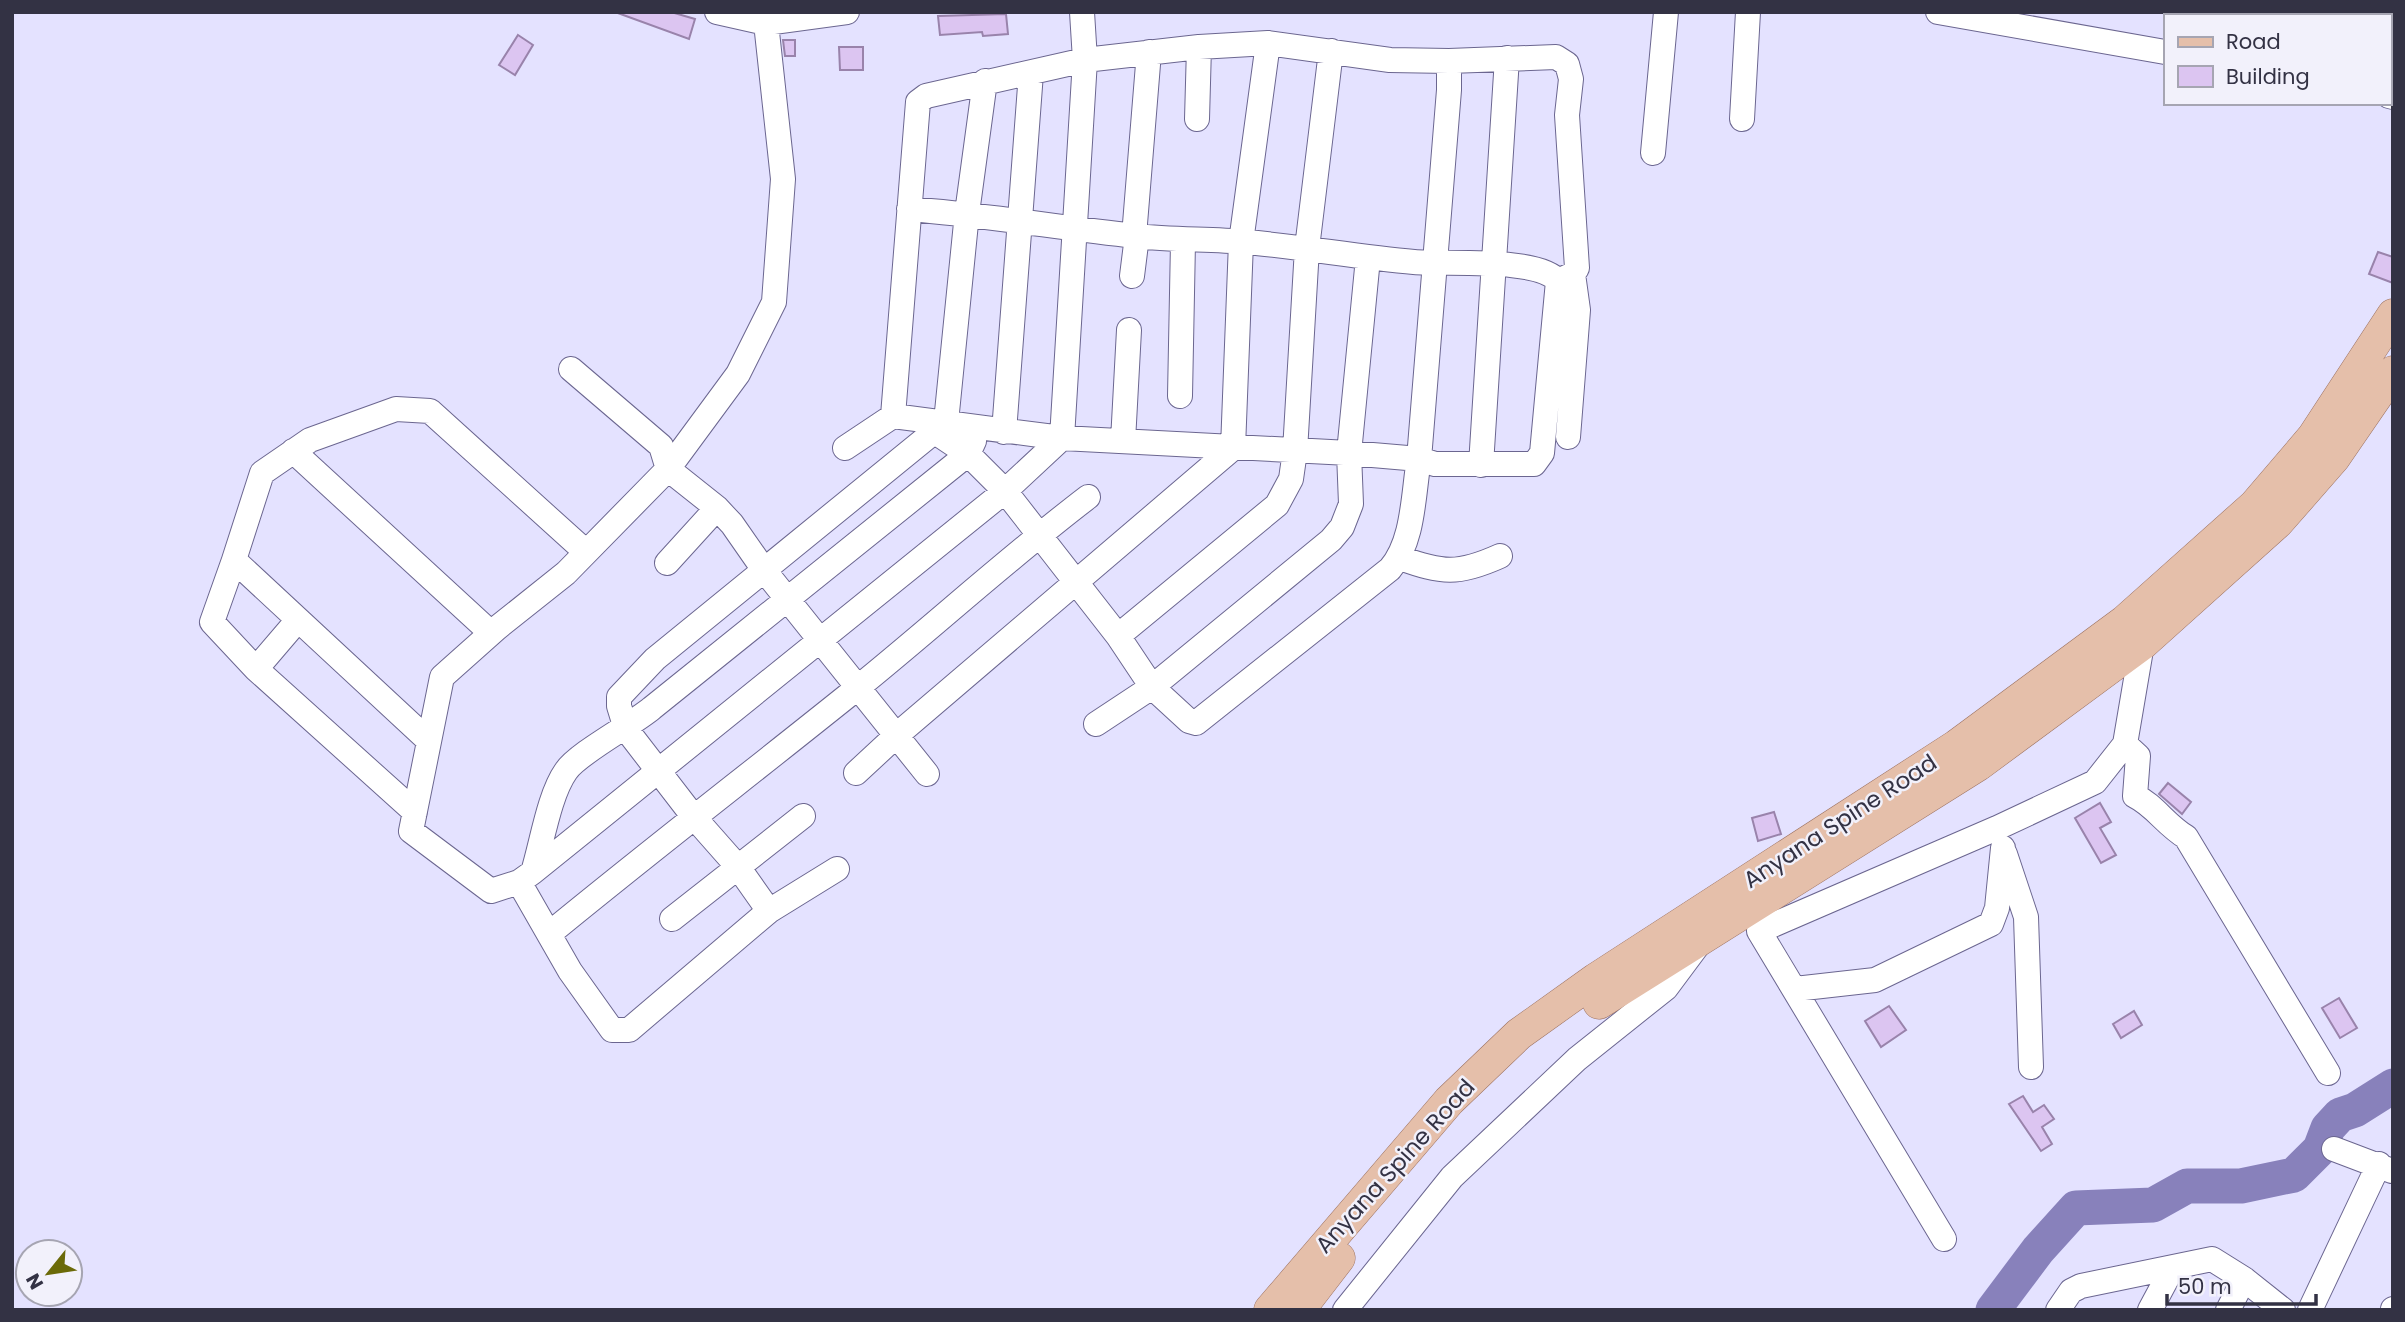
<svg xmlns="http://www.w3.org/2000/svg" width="2405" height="1322" viewBox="0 0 2405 1322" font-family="Poppins,sans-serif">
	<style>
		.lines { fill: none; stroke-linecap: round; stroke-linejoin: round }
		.river { stroke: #8881bb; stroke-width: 35 }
		.building { fill: #dcc5f1; stroke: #9983ab; stroke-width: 2 }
		.minor-casing { stroke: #6b6690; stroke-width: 26 }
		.major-casing { stroke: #9c7261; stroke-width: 33 }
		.minor { stroke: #fff; stroke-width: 24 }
		.major { stroke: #e5bfaa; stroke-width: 32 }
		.labels { text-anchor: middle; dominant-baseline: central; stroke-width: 5; stroke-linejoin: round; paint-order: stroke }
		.street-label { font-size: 23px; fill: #333244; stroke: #f2f1fb }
	</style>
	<rect width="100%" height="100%" fill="#e4e2ff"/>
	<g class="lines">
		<path class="river" d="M 1993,1310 L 2038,1250 L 2076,1208 L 2153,1205 L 2187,1186 L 2241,1186 L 2294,1175 L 2320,1149 L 2328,1128 L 2340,1115 L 2355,1110 L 2393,1086"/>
	</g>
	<path class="building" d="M 615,12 L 671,12 L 695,19 L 689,39 Z
		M 1006,14 L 1008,34 L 983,36 L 982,32 L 940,35 L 938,16 Z
		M 518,35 L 533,45 L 515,75 L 499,65 Z
		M 783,40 L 795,40 L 795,56 L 785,56 Z
		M 839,47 L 863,47 L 863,70 L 840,70 Z
		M 2378,252 L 2393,257 L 2393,283 L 2369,274 Z
		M 2168,783 L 2191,802 L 2182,814 L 2159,794 Z
		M 2100,803 L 2111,822 L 2100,828 L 2116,855 L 2101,863 L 2075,818 Z
		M 1774,812 L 1781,834 L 1758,841 L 1752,818 Z
		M 2339,998 L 2357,1028 L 2340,1038 L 2322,1008 Z
		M 1889,1006 L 1906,1030 L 1881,1047 L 1865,1021 Z
		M 2134,1011 L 2142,1025 L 2121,1038 L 2113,1024 Z
		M 2023,1096 L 2033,1112 L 2044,1105 L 2054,1119 L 2042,1127 L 2052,1144 L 2041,1151 L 2009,1104 Z"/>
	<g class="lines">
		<g class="minor-casing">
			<path id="minor" d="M 717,12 L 766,23 L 847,12
				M 1938,12 L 2165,52
				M 766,23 L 783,179 L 774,302 L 738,374 L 668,469 L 566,573 L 497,628 L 442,677 L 411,831 L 491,891 L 519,882 L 533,872 L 1005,491 L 1062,438 L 1085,60 L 1082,12
				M 1449,61 L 1556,57 L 1567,64 L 1571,79 L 1567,115 L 1577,268 L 1573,274 L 1558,281
				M 2389,96 L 2393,97
				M 1197,119 L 1199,47
				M 1742,119 L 1748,12
				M 1653,153 L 1666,12
				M 1134,236 L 1149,52
				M 1132,276 L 1137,236
				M 571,369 L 661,446 L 668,469 L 717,508 L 732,524 L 764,570 L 927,774
				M 1180,396 L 1183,242
				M 893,416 L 1062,438 L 1349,453 L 1419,459 C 1413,495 1414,541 1390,569 L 1196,723 L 1189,721 L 1152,687 L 1118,636 L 1005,491 L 968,454 L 935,432
				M 1004,432 L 1031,73
				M 1568,437 L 1578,310 L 1573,274
				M 1123,441 L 1129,330
				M 845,448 L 893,416 L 918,102 L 926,96 L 1085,60 L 1199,47 L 1268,43 L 1390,60 L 1449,61 L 1449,90 L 1419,459 L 1435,464 L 1534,464 L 1542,453 L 1558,281 C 1538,257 1447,265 1414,262 C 1358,257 1302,247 1246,242 C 1209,239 1172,240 1135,236 C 1060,228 986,215 909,209
				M 293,451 L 491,633
				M 1481,465 L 1507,58
				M 1400,558 C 1442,573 1458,575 1500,556
				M 234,560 L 262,473 L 310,440 L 396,409 L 430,411 L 586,552
				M 667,563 L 717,508
				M 297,621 L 256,669 L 415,812
				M 1118,636 L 1277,505 L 1291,479 L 1295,451 L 1307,248 L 1331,51
				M 256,669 L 212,622 L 234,560 L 429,741
				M 1096,724 L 1152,687 L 1331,540 L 1342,527 L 1351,504 L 1349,453 L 1368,258
				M 2125,744 L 2138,756 L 2135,796 C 2154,805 2166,825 2186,837 L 2328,1073
				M 856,773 L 898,734 L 1233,448 L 1241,242 L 1268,43
				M 2005,854 L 2026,917 L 2031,1067
				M 533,872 C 542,843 549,795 566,771 C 578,753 632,725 652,708 C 758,624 863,539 968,454 L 974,441
				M 519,882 L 570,971 L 612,1030 L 629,1030 L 769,911 L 837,869
				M 769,911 L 738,867 L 693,816 L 626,729 L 619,706 L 619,697 L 655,659 L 946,422 L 967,213 L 985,81
				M 672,919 L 803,816
				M 549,934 C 650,851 754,771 856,689 C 934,626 1008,558 1088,497
				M 1795,989 L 1875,980 L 1991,924 L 1997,908 L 2003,848
				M 2334,1149 L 2392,1171
				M 1944,1239 L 1759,931 L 1997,828 L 2095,782 L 2125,744 L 2142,644
				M 1345,1310 L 1452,1177 L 1577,1059 L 1666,988 L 1698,945
				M 2058,1310 L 2071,1291 L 2081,1286 L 2212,1259 L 2244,1279 L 2283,1310
				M 2150,1310 L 2172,1269
				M 2228,1310 L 2244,1279
				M 2310,1310 L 2379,1164
				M 2393,1310 L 2393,1309"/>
		</g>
		<g class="major-casing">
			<path id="major" d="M 1599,1003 L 1978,765 L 2142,644 L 2278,522 L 2334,458 L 2393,372
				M 1270,1310 L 1449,1101 L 1519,1034 L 1596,979 L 1956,746 L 2125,621 L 2255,505 L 2313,437 L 2393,315
				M 1299,1310 L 1339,1258"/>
		</g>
		<use href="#minor" class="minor"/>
		<use href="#major" class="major"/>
	</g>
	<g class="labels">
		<g class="street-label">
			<text transform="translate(1840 821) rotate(-33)">Anyana Spine Road</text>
			<text transform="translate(1395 1166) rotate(-48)">Anyana Spine Road</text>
		</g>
	</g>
	<rect width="2405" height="1322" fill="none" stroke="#333244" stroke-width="28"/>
	<rect x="2164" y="14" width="228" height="91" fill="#f2f1fb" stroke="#a6a5b2" stroke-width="2"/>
	<rect x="2178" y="37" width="35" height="10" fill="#e5bfaa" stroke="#a6a5b2" stroke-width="2"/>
	<text x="2226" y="49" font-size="21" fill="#333244">Road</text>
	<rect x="2178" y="66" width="35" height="21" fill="#dcc5f1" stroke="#a6a5b2" stroke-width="2"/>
	<text x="2226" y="84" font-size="21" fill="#333244">Building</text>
	<g transform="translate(49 1273) rotate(240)"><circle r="33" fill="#f2f1fb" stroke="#a6a5b2" stroke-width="2"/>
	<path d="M0-5L12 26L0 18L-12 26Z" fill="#6b6a08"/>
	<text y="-10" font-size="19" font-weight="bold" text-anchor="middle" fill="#333244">N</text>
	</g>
	<path d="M2167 1294v10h149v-10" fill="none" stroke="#333244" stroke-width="3.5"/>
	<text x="2178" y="1294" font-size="21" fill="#333244" stroke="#f2f1fb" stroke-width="5" paint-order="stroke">50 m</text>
</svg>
